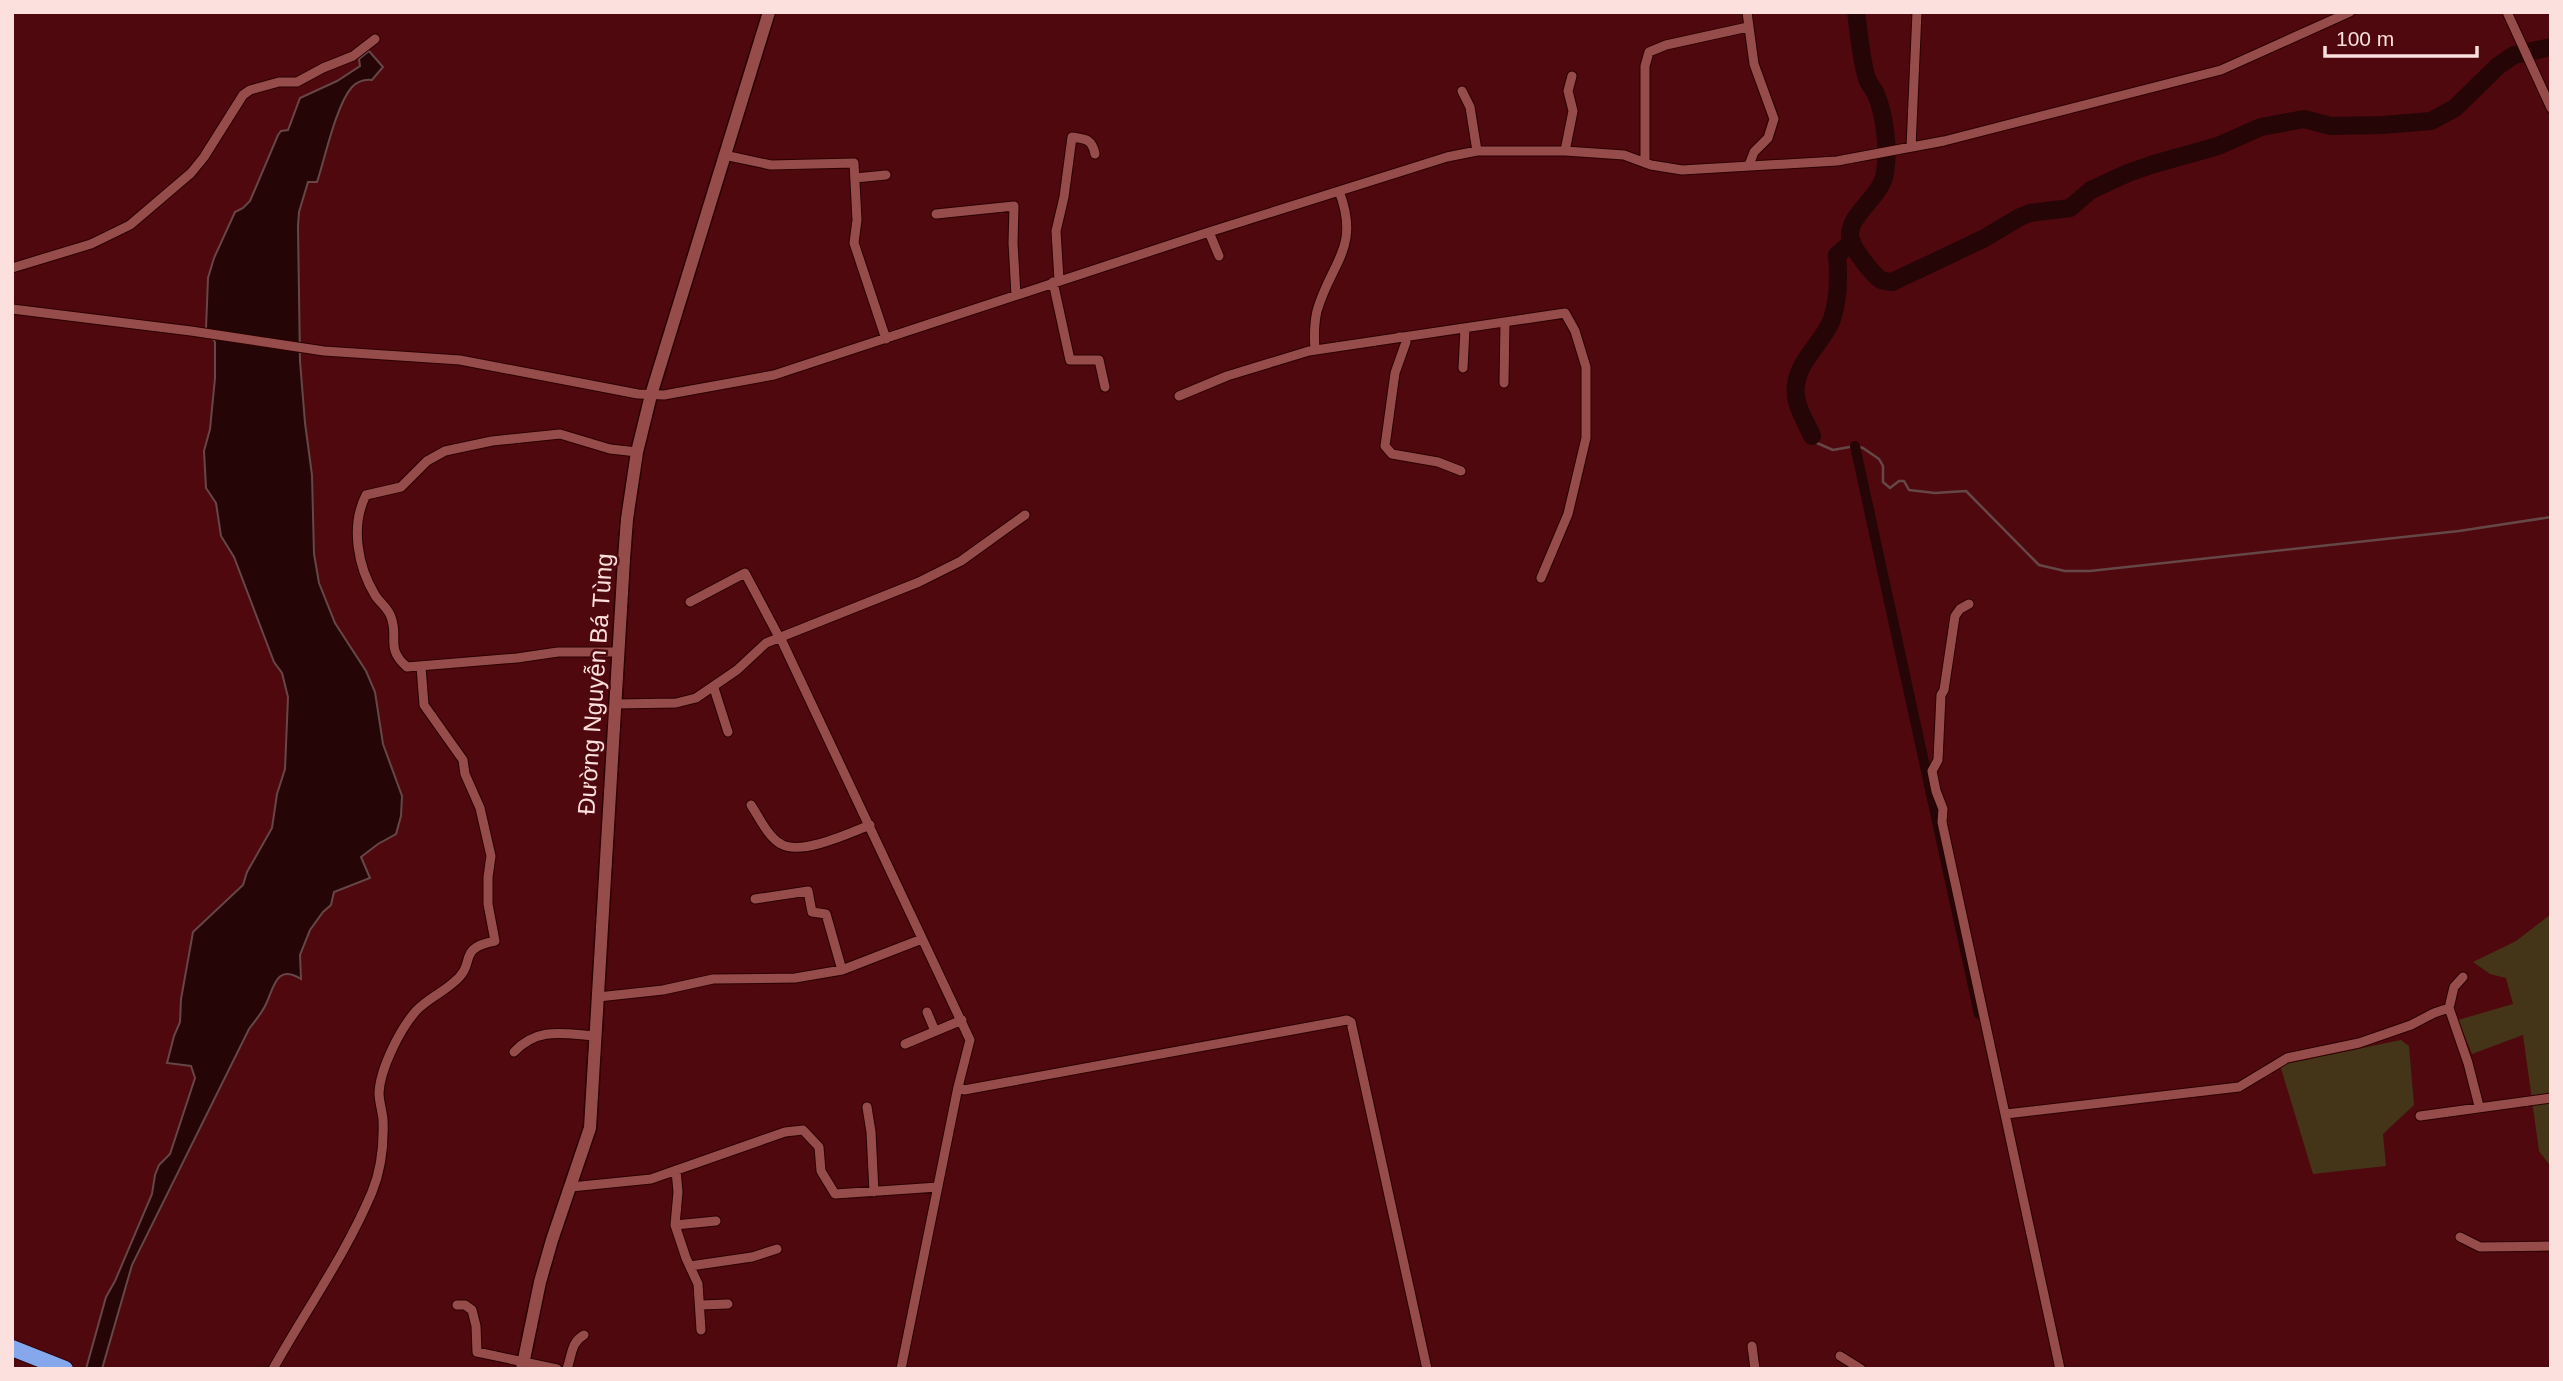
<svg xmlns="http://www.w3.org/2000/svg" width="2563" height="1381" viewBox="0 0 2563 1381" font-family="Helvetica,sans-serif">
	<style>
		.green { fill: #443518 }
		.water { fill: #260506; stroke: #664747; stroke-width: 2 }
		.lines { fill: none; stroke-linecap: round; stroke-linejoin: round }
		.stream { stroke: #664747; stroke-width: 2.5 }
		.canal { stroke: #260506; stroke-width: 10 }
		.river { stroke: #260506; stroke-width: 18 }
		.street-casing { stroke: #2b0001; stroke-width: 11 }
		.secondary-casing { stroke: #2b0001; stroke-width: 15 }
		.highway-casing { stroke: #2b0001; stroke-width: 18 }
		.street { stroke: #964c4a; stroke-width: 9 }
		.secondary { stroke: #964c4a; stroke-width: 12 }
		.highway { stroke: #85a8ec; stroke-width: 16 }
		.labels { text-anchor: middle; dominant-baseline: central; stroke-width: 5; stroke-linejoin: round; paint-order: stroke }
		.street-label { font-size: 24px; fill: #fbe0de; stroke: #4e080e }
	</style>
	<rect width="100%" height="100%" fill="#4e080e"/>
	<path class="green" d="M 2551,914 L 2551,1167 L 2539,1151 L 2523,1035 L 2472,1054 L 2458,1020 L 2513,1004 L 2506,978 L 2490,974 L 2473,962 L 2516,941 Z
		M 2401,1040 L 2409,1046 L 2414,1105 L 2383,1134 L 2386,1166 L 2313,1174 L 2280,1065 Z"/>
	<path class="water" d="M 369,51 L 383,67 L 372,80 C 364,79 358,81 352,87 C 336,105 325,158 317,182 L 308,182 L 299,212 L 298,226 L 300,361 L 305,423 L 312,475 L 314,554 L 319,583 L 335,623 L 366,671 L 375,692 L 383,744 L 402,796 L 401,816 L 396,834 L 378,844 L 361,857 L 370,878 L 334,892 L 331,905 L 323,912 L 310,930 L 300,955 L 301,979 C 275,963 274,989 265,1006 C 261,1014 255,1021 249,1029 L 132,1265 L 102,1369 L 86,1369 L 106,1297 L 115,1281 L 152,1194 L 155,1175 L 159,1165 L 170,1154 L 195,1078 L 191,1066 L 167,1063 L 174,1036 L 180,1022 L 181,999 L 193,932 L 243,885 L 247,872 L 272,828 L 277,794 L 285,769 L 288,697 L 282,673 L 274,662 L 234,557 L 221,536 L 216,503 L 206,488 L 204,451 L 210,429 L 215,378 L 215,342 L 206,329 L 208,278 L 214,258 L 235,212 L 243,208 L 250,201 L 278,135 L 281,131 L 288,130 L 300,98 L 337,81 L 360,66 L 359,59 Z"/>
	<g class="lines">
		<path class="stream" d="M 1812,436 L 1817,443 L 1833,450 L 1855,446 L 1863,448 L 1879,459 L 1883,466 L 1883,482 L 1890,488 L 1899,481 L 1904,481 L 1909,490 L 1935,493 L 1966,491 L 2039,565 L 2065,571 L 2090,571 L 2459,531 L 2551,517"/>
		<path class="canal" d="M 1855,446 L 1979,1014"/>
		<path class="river" d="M 1856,12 C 1859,31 1861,64 1868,81 C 1870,86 1874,89 1876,94 C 1885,117 1889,149 1885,173 C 1881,198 1848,214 1850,237 C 1851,247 1873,275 1881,280 C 1884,281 1889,282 1892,282 L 1983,239 L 2020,217 L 2030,213 L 2070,208 L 2091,190 L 2128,173 L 2154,164 L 2218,146 L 2261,127 L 2304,119 L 2331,126 L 2383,125 L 2431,121 L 2455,108 L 2498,66 L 2514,55 L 2551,47
			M 1812,436 C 1805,420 1793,403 1796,385 C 1799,359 1823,343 1832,319 C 1839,298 1839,277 1837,255 L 1852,242"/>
		<g class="street-casing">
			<path id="street" d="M 1747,12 L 1754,64 L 1774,119 L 1768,138 L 1754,152 L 1749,165
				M 2507,12 L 2551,108
				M 1462,91 L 1470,107 L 1477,151
				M 1911,147 L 1917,12
				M 1565,151 L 1573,111 L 1568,91 L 1572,76
				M 724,155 L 771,165 L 854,163 L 857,220 L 854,243 L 886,339
				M 1645,163 L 1645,66 L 1649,52 L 1666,45 L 1748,27
				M 855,178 L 886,175
				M 936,214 L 1014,206 L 1013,243 L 1016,295
				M 1209,232 L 1219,256
				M 12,268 L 91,244 L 130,225 L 191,173 L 204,157 L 243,95 L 250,90 L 279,82 L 297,82 L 323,68 L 353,56 L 375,39
				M 1059,280 L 1056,231 L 1064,197 L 1072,137 C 1086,139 1092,139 1095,154
				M 1053,282 L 1070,360 L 1099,360 L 1105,387
				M 12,309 L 191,331 L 324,351 L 460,360 L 638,394 L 664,395 L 774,375 L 1209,232 L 1447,157 L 1477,151 L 1565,151 L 1624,155 L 1651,165 L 1682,170 L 1837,161 L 1944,141 L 2221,70 L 2350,12
				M 1399,337 L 1404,338 L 1406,342 L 1395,373 L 1385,446 L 1392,454 L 1438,462 L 1461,471
				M 1315,350 C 1314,337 1314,324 1317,311 C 1331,262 1361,248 1339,191
				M 1463,368 L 1465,329
				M 1504,383 L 1505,322
				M 1179,396 L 1227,376 L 1309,351 L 1565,313 L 1575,331 L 1586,367 L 1586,438 L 1568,514 L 1541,578
				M 690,602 L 745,573 L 779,637
				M 1969,604 L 1960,609 L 1955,616 L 1944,690 L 1941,695 L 1938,760 L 1932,771 L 1936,791 L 1943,809 L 1942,822 L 2060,1369
				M 780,637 L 970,1040 L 958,1087 L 901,1369
				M 618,652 L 558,652 L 517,658 L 407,667 C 385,648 399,638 391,617 C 388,608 380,603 375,595 C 358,567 350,526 366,495 L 401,487 L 427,461 L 445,451 L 492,441 L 560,434 L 610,449 L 637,452
				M 714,688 L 728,732
				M 616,704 L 676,703 L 696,698 L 737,670 L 766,643 L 919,582 L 961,561 L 1025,515
				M 751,805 C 759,817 768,837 781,844 C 801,856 850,833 870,825
				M 755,899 L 808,891 L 812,912 L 826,914 L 842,970
				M 2463,977 L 2454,987 L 2449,1008 L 2468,1063 L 2479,1106
				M 598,997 L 663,990 L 713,979 L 795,978 L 842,970 L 922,939
				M 927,1012 L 935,1031
				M 905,1044 L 962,1020
				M 514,1052 C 538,1026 565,1034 596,1036
				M 958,1087 L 964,1090 L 1347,1020 L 1351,1022 L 1427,1369
				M 867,1107 L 871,1132 L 874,1192
				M 2006,1114 L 2239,1087 L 2287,1058 L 2359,1043 L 2411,1025 L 2434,1013 L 2449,1008
				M 2420,1116 L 2551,1098
				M 676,1170 L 678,1192 L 675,1225 L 686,1258 L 698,1284 L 701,1330
				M 571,1187 L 651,1179 L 785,1132 L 803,1130 L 819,1147 L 821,1171 L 835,1194 L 938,1187
				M 675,1225 L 716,1221
				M 2460,1237 L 2480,1247 L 2551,1246
				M 690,1266 L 752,1257 L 777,1249
				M 457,1305 L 465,1305 L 472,1310 L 476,1326 L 477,1352 L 557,1369
				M 700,1305 L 728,1304
				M 1752,1346 L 1755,1369
				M 1840,1356 L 1861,1369
				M 273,1369 C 306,1310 346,1254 372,1192 C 381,1170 384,1143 383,1119 C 382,1110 379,1101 379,1093 C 380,1069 400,1029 416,1011 C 427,999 442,993 454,982 C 478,963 455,949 495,941 L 488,904 L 488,877 L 491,856 L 480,808 L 465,774 L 463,760 L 424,705 L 421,667
				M 567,1369 C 572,1355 571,1342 584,1335"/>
		</g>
		<g class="secondary-casing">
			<path id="secondary" d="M 522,1369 L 540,1282 L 552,1240 L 590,1128 L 624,559 L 627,519 L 637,452 L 651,395 L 769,12"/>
		</g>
		<g class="highway-casing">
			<path id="highway" d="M 12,1348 L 65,1369"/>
		</g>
		<use href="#street" class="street"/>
		<use href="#secondary" class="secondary"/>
		<use href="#highway" class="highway"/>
	</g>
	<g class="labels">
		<g class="street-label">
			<text transform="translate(595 684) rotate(-86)">Đường Nguyễn Bá Tùng</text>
		</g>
	</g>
	<rect width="2563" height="1381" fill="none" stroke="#fbe0de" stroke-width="28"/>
	<path d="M2325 46v10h152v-10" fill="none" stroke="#fbe0de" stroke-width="3.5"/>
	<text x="2336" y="46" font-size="21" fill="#fbe0de" stroke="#4e080e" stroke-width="5" paint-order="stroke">100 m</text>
</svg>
